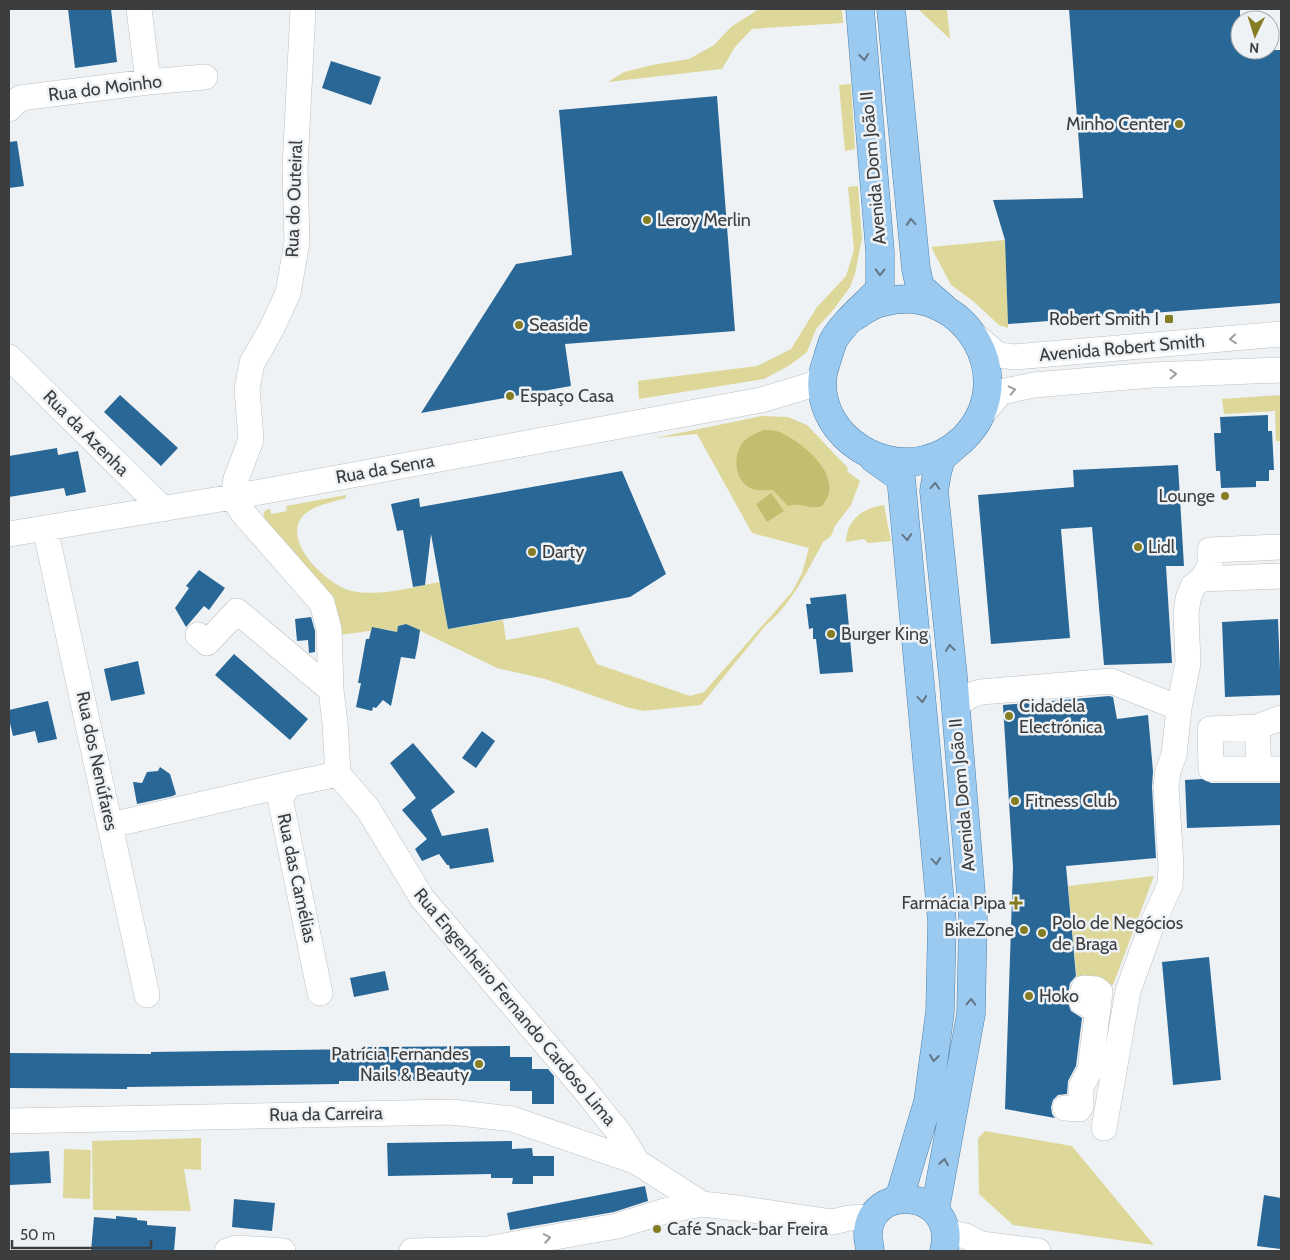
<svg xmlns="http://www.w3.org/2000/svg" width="1290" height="1260" viewBox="0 0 1290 1260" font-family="Cabin,sans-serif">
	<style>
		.green { fill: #ddd89a }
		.water { fill: #c3bd6f }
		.building { fill: #296797 }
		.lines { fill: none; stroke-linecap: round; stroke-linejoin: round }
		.minor-casing { stroke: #bcc0c3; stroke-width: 26 }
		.major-casing { stroke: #4e82ac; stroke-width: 29 }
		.minor { stroke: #fff; stroke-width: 25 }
		.major { stroke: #9bcaf1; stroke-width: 28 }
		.oneway { stroke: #627586 }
		.oneway2 { stroke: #9e9e9e }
		.poi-dot { fill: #857d24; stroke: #eff2f5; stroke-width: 2 }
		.labels { text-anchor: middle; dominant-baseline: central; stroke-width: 5; stroke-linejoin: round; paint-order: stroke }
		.street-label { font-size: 18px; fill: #3c3d3e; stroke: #eff2f5 }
		.poi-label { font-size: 18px; fill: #3c3d3e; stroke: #eff2f5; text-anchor: start }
	</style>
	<rect width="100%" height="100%" fill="#eff2f5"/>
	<path class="green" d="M 759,9 L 842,9 L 843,23 L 752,29 L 735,47 L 722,69 L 608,82 L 624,72 L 652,65 L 689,59 L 714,45 L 731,27 Z
		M 918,9 L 947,9 L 950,39 Z
		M 851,84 L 855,149 L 845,151 L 839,85 Z
		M 858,186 L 862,238 L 855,274 L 850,287 L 834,309 L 816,329 L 807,352 L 790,365 L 764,379 L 639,399 L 638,381 L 757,366 L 791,349 L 817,307 L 846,276 L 854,250 L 848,187 Z
		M 1005,240 L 1008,316 L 1008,328 L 999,325 L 973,301 L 951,285 L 931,247 Z
		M 1281,395 L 1281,441 L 1276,441 L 1275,411 L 1224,414 L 1222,399 Z
		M 762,416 L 788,417 L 807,425 L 848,468 L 847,471 L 860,481 L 851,505 L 835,526 L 831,536 L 823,542 C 807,572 791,605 765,626 L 701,705 L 643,711 L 626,707 L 545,679 L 497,668 L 406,624 L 398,626 L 397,632 L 384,629 L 340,635 L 264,520 C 263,514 263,510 270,509 L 271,514 L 287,511 L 286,506 L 346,495 L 346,498 C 333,502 314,505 304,515 C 279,540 328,586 352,591 C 381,597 411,587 440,582 L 448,629 L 503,620 L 506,640 L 578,627 L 597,664 L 690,696 L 704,692 L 792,592 L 802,573 L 809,548 L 752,533 L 697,434 L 655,438 Z
		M 884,505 L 891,541 L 868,543 L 864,539 L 846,542 C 847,519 863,508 884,505 Z
		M 1154,876 L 1113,985 L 1077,981 L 1068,886 Z
		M 985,1131 L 1072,1146 L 1154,1245 L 1013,1225 L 979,1194 L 978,1138 Z
		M 201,1138 L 201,1170 L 184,1169 L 191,1211 L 93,1210 L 92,1141 Z
		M 64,1149 L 91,1150 L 90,1199 L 63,1198 Z"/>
	<path class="water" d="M 764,430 C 769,430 775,430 779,432 C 799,440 834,468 829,492 C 829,497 824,502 822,506 C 806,510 803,502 788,506 L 773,490 C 768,490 762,491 757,490 C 735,486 731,458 743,442 C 749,436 756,433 764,430 Z
		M 771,493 L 784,511 L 767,522 L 756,504 Z"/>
	<path class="building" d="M 68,9 L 111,9 L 117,62 L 75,68 Z
		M 1069,9 L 1240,9 L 1240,50 L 1281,50 L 1281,303 L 1008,324 L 1005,240 L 993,200 L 1083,198 Z
		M 331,61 L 381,77 L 371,105 L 322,88 Z
		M 717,96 L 735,331 L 565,344 L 571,386 L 421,413 L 516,264 L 572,255 L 559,110 Z
		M 17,141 L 24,186 L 9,188 L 9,142 Z
		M 120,395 L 178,448 L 161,466 L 104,412 Z
		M 1268,415 L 1268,431 L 1272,431 L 1274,470 L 1269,470 L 1269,481 L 1256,481 L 1256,487 L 1221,488 L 1220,471 L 1216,471 L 1214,433 L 1221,433 L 1220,417 Z
		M 57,448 L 58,455 L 78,451 L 86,492 L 66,496 L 64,488 L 9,497 L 9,456 Z
		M 1178,465 L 1184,566 L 1166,566 L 1172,663 L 1104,665 L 1092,527 L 1061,529 L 1070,638 L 991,644 L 978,495 L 1074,487 L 1073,470 Z
		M 622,471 L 666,574 L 630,597 L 448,629 L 431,534 L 425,585 L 413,587 L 403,530 L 397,531 L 391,504 L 419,498 L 420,507 Z
		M 199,570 L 225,588 L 209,610 L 204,606 L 186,627 L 175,608 L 189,588 L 186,586 Z
		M 846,594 L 853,672 L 820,674 L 816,639 L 813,639 L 813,628 L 809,629 L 806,604 L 811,604 L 810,598 Z
		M 311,617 L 315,631 L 315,652 L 309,653 L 308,640 L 297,641 L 295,619 Z
		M 1278,619 L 1281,695 L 1225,697 L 1222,622 Z
		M 406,624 L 420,630 L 418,644 L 415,659 L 401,657 L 391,706 L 383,700 L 376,708 L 373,707 L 372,711 L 356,707 L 361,683 L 358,683 L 366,639 L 369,639 L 372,627 L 397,632 L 398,626 Z
		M 234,654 L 308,719 L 290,740 L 215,675 Z
		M 138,661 L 145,694 L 111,701 L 104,669 Z
		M 1109,696 L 1113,697 L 1117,719 L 1148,715 L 1153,771 L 1152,787 L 1156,858 L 1066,866 L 1076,976 L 1070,983 L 1067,1000 L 1071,1011 L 1082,1018 L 1076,1066 L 1068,1081 L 1067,1094 L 1058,1095 L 1053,1100 L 1051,1107 L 1052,1114 L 1055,1118 L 1005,1109 L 1013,867 L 1003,705 Z
		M 48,701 L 57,739 L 38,743 L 35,731 L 13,736 L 9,719 L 9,710 Z
		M 482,731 L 495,741 L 476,768 L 462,758 Z
		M 413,743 L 455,792 L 431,810 L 442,836 L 488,828 L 494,862 L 450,869 L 449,865 L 447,865 L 439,854 L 422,861 L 415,849 L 427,839 L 402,810 L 416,798 L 390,763 Z
		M 160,767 L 170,774 L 176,794 L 173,796 L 137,804 L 133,782 L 142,783 L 147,772 L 158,771 Z
		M 1202,779 L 1211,783 L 1281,783 L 1281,825 L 1187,828 L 1185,780 Z
		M 1209,957 L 1221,1080 L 1173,1085 L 1162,962 Z
		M 385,971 L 389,990 L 354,997 L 350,978 Z
		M 510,1046 L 510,1057 L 532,1057 L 532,1069 L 548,1069 L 554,1076 L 554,1104 L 532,1104 L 532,1091 L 510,1091 L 510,1081 L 339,1081 L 339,1084 L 127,1087 L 127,1089 L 9,1088 L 9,1053 L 151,1054 L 151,1052 L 363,1049 L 363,1047 Z
		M 512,1141 L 512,1149 L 532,1148 L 533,1156 L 554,1156 L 554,1176 L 533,1176 L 533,1184 L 512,1184 L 513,1178 L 491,1178 L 491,1174 L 388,1176 L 387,1143 Z
		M 49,1151 L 51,1183 L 9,1185 L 9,1153 Z
		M 645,1186 L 648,1201 L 614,1212 L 510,1230 L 507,1213 Z
		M 1264,1195 L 1281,1198 L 1281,1249 L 1257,1246 Z
		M 234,1199 L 275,1203 L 272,1231 L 232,1227 Z
		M 116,1216 L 137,1218 L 137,1220 L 147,1221 L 147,1225 L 176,1227 L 174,1251 L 91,1251 L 94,1217 L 116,1219 Z"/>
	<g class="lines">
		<g class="minor-casing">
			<path id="minor" d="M 139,9 L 148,82
				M 303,9 L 295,168 L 297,242 L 288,293 L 272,328 L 252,363 L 247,389 L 251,440 L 236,479 L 233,497 L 243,513 L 322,603 L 329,629 L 331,690 L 335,723 L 338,774 L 368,809 L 422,898 L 584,1089 L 620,1134 L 637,1162 L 702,1204
				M 9,109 L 20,98 L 148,82 L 205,77
				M 971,332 L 998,355 L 1015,357 L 1281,334
				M 9,357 L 163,509
				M 978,419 L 1001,392 L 1034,385 L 1152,375 L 1281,370
				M 45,528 L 147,995
				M 9,534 L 233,497 L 761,400 L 811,385 L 818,380 L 823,374
				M 1202,579 L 1281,576
				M 198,635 L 207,643 L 237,611 L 331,690
				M 955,706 L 971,695 L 981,692 L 1111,681 L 1179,708
				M 1281,718 L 1257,727 L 1210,729 L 1211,769 L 1281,769
				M 1257,727 L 1259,769
				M 111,825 L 290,784
				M 320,993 L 280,798 L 290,784 L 338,774
				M 1065,1108 L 1079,1109 L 1081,1106 L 1081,1087 L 1090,1070 L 1100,992 L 1096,989 L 1084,988 L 1081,997 L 1082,1002 L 1098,1010
				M 9,1121 L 451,1112 L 512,1119 L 637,1162
				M 1104,1128 L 1128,991 L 1151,927 L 1170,885 L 1171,867 L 1166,786 L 1168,771 L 1174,755 L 1179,708 L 1188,663 L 1186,614 L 1188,599 L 1193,586 L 1202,579 L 1210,567 L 1210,550 L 1281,547
				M 946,1232 L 966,1236 L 981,1244 L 1038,1251
				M 227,1251 L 236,1248 L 283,1251
				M 412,1251 L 487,1249 L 617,1226 L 665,1211 L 702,1204 L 737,1208 L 832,1222 L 849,1218 L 873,1217"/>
		</g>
		<g class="major-casing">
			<path id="major" d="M 891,9 L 916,269 L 920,287 L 944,308
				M 854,317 C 863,311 872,304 884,302 C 964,281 1023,380 963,439 C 952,449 939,457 924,460 C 873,472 815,429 823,374 C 824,368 827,361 828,356 C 830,351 831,346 833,341 C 842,324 865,305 878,291 L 880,284 L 880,252 L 860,9
				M 874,459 L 901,478 L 942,922 L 940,1012 L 928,1102 L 899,1199
				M 935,1210 L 971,1014 L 973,918 L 954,686 L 934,491 L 937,473 L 941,458 L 955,446
				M 870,1251 C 870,1246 868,1241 868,1236 C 867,1182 959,1188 944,1251"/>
		</g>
		<use href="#minor" class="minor"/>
		<use href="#major" class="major"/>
	</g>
	<defs><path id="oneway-chevron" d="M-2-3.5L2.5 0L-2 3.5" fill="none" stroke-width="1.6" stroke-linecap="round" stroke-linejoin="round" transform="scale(1.25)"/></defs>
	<g class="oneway">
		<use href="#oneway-chevron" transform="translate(864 57) rotate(84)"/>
		<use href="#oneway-chevron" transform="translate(911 222) rotate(-95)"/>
		<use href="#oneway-chevron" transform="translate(880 272) rotate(91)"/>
		<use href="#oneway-chevron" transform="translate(935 486) rotate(-86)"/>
		<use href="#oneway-chevron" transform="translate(907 537) rotate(85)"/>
		<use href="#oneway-chevron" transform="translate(950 648) rotate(-96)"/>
		<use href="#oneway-chevron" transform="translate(922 699) rotate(85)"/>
		<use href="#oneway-chevron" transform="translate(936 861) rotate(85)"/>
		<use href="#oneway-chevron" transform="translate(971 1002) rotate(-89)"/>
		<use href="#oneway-chevron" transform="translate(934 1058) rotate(97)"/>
		<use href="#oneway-chevron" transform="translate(944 1162) rotate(-80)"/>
	</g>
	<g class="oneway2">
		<use href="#oneway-chevron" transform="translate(1233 339) rotate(175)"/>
		<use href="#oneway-chevron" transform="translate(1173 374) rotate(-2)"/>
		<use href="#oneway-chevron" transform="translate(1012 390) rotate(-13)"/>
		<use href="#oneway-chevron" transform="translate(547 1238) rotate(-10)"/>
	</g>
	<g class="poi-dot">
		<circle cx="1179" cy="124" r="5"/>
		<circle cx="647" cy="220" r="5"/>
		<rect x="1164" y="314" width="10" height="10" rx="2.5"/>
		<circle cx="519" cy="325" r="5"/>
		<circle cx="510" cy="396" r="5"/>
		<circle cx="1225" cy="496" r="5"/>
		<circle cx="1138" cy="547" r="5"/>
		<circle cx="532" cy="552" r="5"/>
		<circle cx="831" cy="634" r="5"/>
		<circle cx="1009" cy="716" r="5"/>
		<circle cx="1015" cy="801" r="5"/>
		<path d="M1013.5 895.5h5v5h5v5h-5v5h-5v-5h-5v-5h5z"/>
		<circle cx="1024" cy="930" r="5"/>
		<circle cx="1042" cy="933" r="5"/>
		<circle cx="1029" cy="996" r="5"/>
		<circle cx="479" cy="1064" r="5"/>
		<circle cx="657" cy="1229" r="5"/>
	</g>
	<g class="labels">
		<g class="street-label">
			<text transform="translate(105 88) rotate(-7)">Rua do Moinho</text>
			<text transform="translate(873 168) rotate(-95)">Avenida Dom João II</text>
			<text transform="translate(294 199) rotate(-88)">Rua do Outeiral</text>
			<text transform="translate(1122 348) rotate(-5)">Avenida Robert Smith</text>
			<text transform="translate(86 433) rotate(45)">Rua da Azenha</text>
			<text transform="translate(385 469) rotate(-10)">Rua da Senra</text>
			<text transform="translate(97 761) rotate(78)">Rua dos Nenúfares</text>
			<text transform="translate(962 795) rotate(-95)">Avenida Dom João II</text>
			<text transform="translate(297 878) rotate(78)">Rua das Camélias</text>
			<text transform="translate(515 1007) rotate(50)">Rua Engenheiro Fernando Cardoso Lima</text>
			<text transform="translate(326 1114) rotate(-1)">Rua da Carreira</text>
		</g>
		<g class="poi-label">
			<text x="1169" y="124" text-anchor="end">Minho Center</text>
			<text x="657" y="220">Leroy Merlin</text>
			<text x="1159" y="319" text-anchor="end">Robert Smith I</text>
			<text x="529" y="325">Seaside</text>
			<text x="520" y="396">Espaço Casa</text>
			<text x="1215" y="496" text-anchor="end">Lounge</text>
			<text x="1148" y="547">Lidl</text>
			<text x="542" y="552">Darty</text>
			<text x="841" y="634">Burger King</text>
			<text x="1019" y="706">Cidadela<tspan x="1019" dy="21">Electrónica</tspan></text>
			<text x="1025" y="801">Fitness Club</text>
			<text x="1006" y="903" text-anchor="end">Farmácia Pipa</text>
			<text x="1052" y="923">Polo de Negócios<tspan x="1052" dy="21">de Braga</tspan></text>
			<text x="1014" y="930" text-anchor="end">BikeZone</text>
			<text x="1039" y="996">Hoko</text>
			<text x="469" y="1054" text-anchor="end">Patrícia Fernandes<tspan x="469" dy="21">Nails &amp; Beauty</tspan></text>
			<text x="667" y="1229">Café Snack-bar Freira</text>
		</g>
	</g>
	<rect width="1290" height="1260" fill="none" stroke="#3c3d3e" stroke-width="20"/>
	<g transform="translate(1255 35) rotate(184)"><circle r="24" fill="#eff2f5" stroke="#a7aaac"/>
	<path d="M0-4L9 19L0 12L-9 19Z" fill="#857d24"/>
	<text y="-8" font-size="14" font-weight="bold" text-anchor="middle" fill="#3c3d3e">N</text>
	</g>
	<path d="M12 1240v8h139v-8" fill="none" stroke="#3c3d3e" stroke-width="2.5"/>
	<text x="20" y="1240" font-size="15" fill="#3c3d3e" stroke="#eff2f5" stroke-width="4" paint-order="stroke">50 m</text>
</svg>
